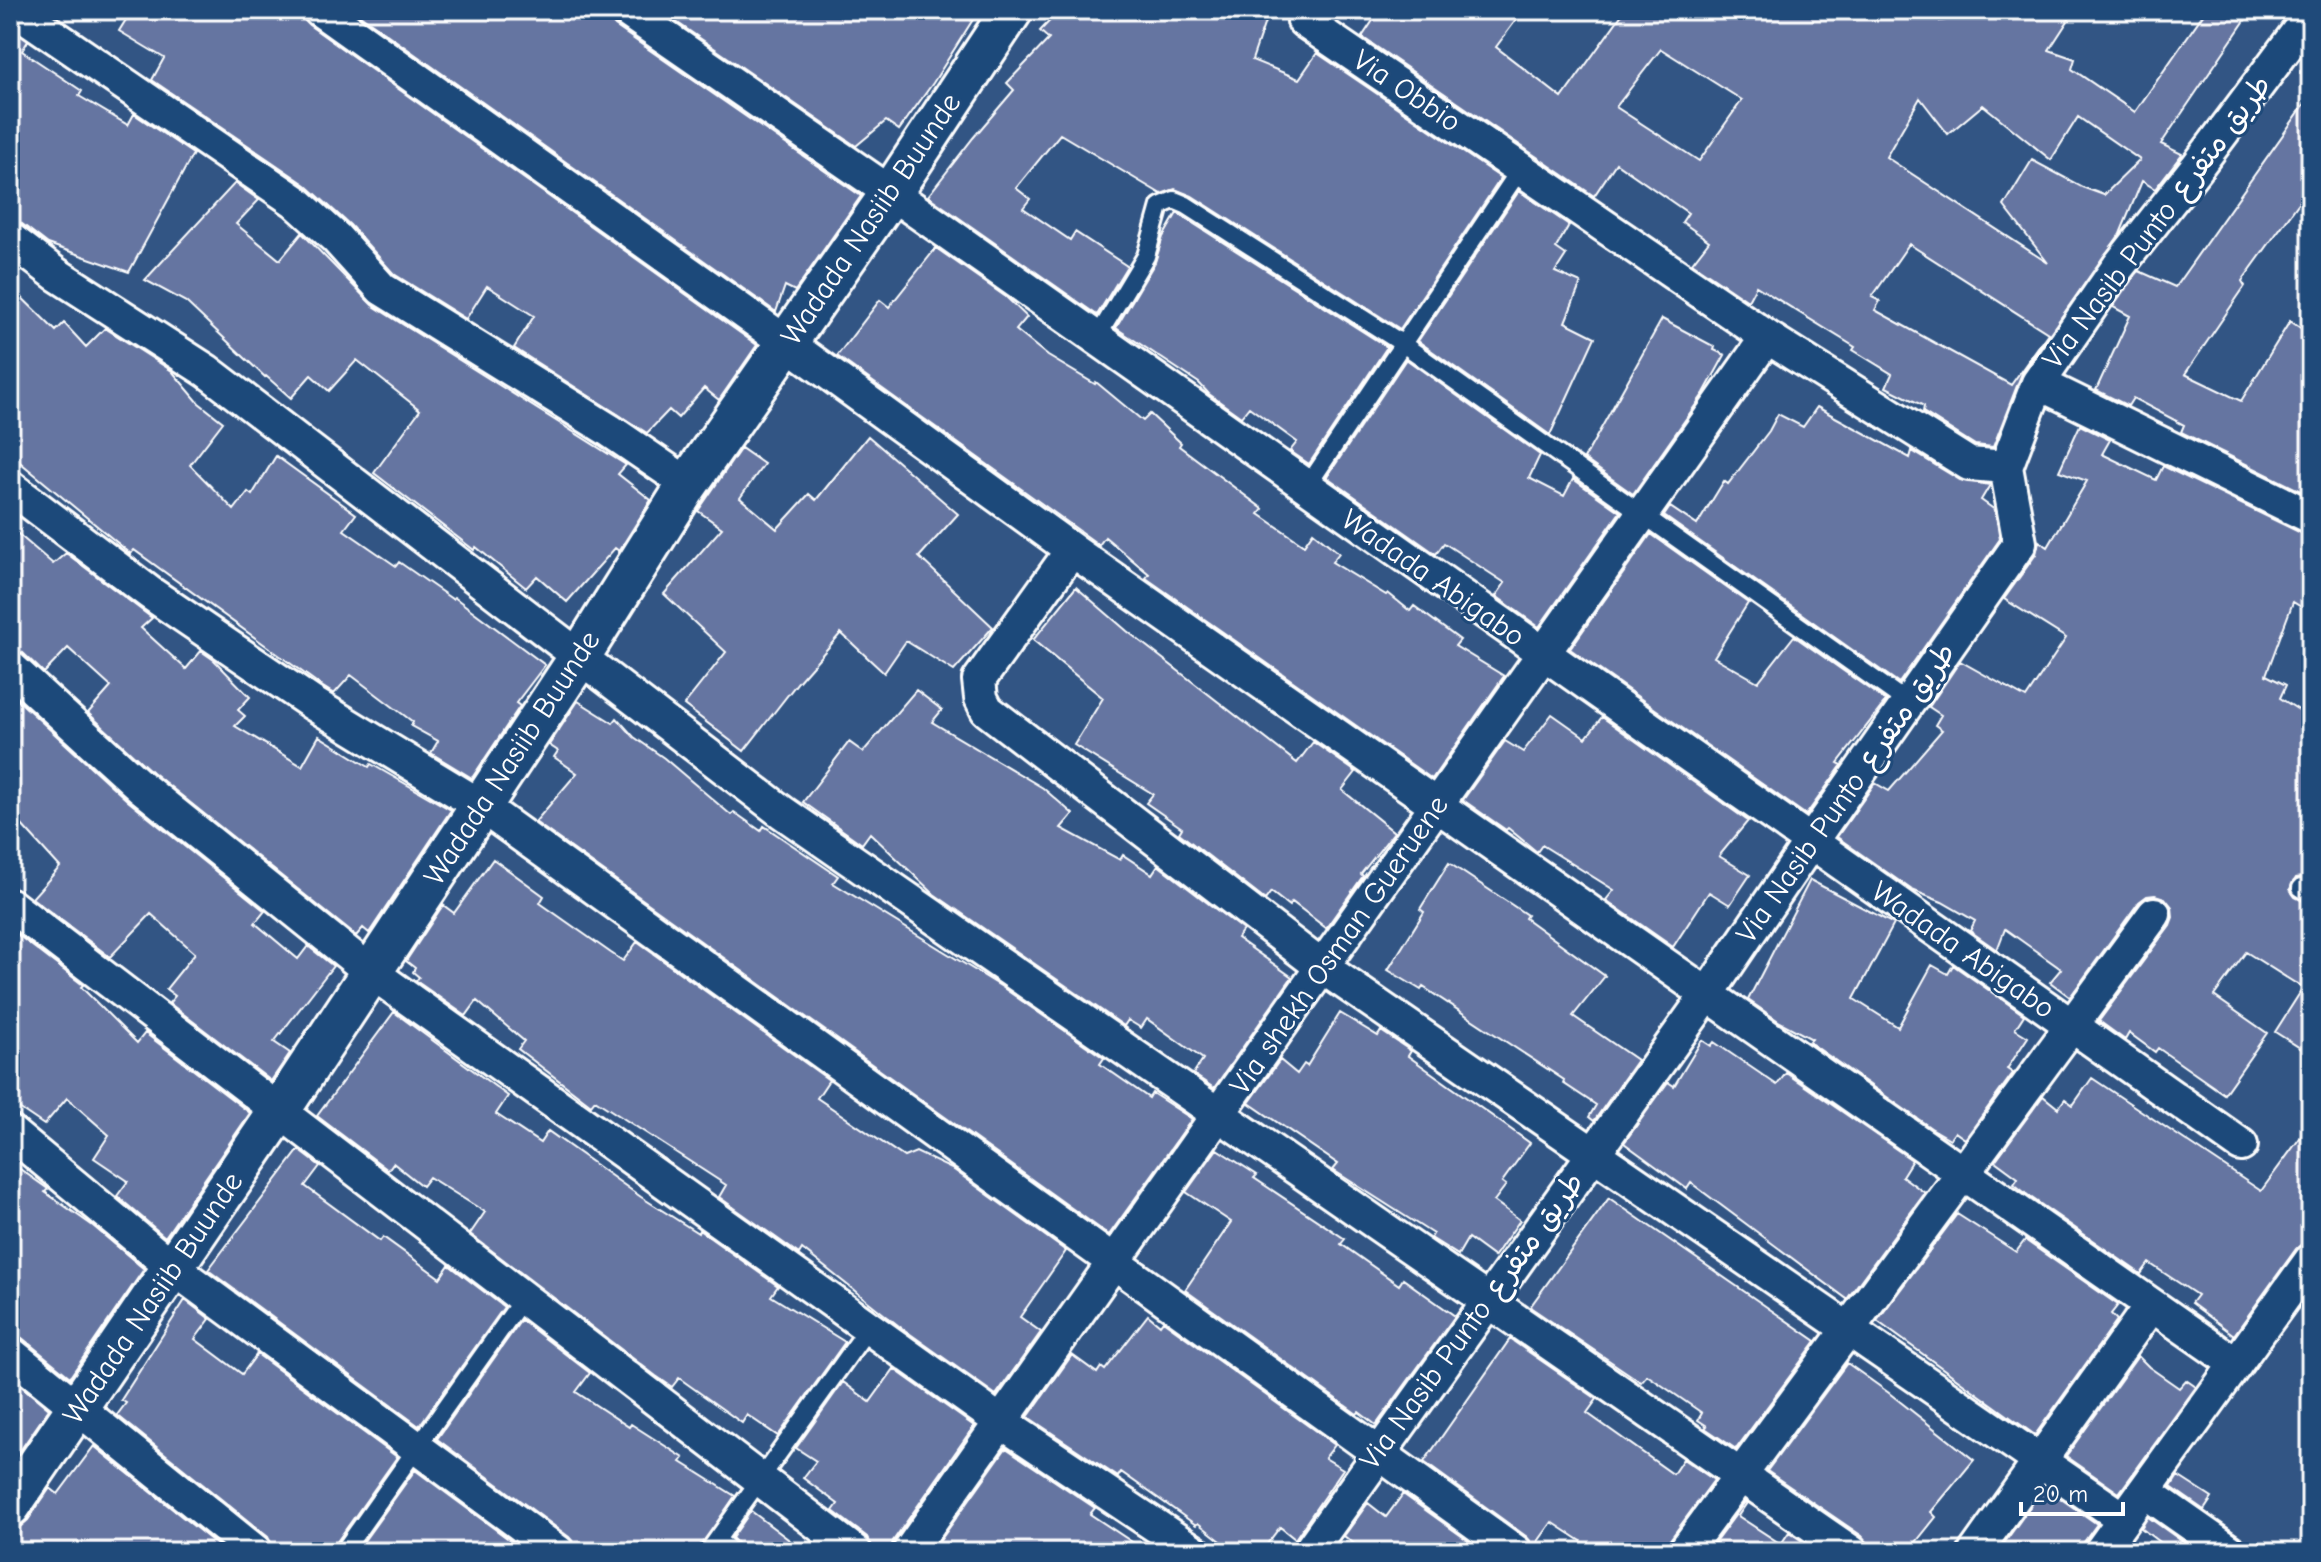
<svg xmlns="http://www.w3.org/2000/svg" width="2321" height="1562" viewBox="0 0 2321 1562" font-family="'Comic Neue','Playpen Sans Arabic',sans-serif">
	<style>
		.building { fill: #6575a1; stroke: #fff; stroke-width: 2; fill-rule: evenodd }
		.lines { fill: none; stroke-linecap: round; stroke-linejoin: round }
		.service-casing { stroke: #fff; stroke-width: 22 }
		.pedestrian-casing { stroke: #fff; stroke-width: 30 }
		.minor-casing { stroke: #fff; stroke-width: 38 }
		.tertiary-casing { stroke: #fff; stroke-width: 46 }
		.service { stroke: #1f4a7a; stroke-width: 16 }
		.pedestrian { stroke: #1f4a7a; stroke-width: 24 }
		.minor { stroke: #1f4a7a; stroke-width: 32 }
		.tertiary { stroke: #1f4a7a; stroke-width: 40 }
		.labels { text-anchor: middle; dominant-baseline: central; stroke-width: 6; stroke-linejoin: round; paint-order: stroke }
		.street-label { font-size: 30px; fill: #fff; stroke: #1f4a7a }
	</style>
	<rect width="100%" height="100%" fill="#325584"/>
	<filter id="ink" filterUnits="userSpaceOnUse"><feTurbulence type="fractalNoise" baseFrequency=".0125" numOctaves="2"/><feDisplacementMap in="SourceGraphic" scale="16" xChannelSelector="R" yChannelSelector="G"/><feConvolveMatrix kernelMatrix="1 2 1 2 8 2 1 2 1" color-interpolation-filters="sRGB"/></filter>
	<g filter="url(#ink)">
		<path class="building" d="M 132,10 L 301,10 L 303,19 L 309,25 L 757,345 L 719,400 L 704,388 L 678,418 L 669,410 L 647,433 L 514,348 L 534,316 L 487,286 L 466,319 L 394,274 L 350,225 L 306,185 L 152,80 L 164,58 L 119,31 Z
			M 353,10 L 607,10 L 609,19 L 615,26 L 861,196 L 795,291 L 785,286 L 776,312 Z
			M 659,10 L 979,10 L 933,83 L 899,130 L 886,121 L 856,146 Z
			M 1060,10 L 1269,10 L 1252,60 L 1299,79 L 1317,53 L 1501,178 L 1400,329 L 1192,196 L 1175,189 L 1161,194 L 1060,134 L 1016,188 L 1030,199 L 1023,208 L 1070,240 L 1075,232 L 1127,266 L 1097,315 L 928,196 L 973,138 L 1014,90 L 1007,83 L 1049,39 L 1040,31 Z
			M 1380,10 L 1501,10 L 1516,20 L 1496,47 L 1562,98 L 1625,10 L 1939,10 L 1940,21 L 2006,10 L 2075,10 L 2049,50 L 2075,59 L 2072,69 L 2135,112 L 2206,10 L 2252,10 L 2161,144 L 2182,154 L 2155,189 L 2142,181 L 2120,234 L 2022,373 L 1993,447 L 1975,445 L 1923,412 L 1924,406 L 1886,387 L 1892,374 L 1853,350 L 1855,347 L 1756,286 L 1748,301 L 1692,263 L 1709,241 L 1682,222 L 1688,213 L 1616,163 L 1594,196 L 1362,37 ZM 1661,49 L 1742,100 L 1699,161 L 1616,107 ZM 1920,98 L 1948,134 L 1983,105 L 2051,160 L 2078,117 L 2140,160 L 2104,195 L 2082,187 L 2032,160 L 2004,206 L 2048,263 L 1886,157 ZM 1909,244 L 2048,333 L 2011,385 L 1875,310 L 1880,301 L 1872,297 Z
			M 10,29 L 28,41 L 22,51 L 82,91 L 79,96 L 128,125 L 134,114 L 193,154 L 129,272 L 48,244 L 22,224 L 10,220 Z
			M 2311,95 L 2311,186 L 2242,281 L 2245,286 L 2185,374 L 2241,401 L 2290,321 L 2311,335 L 2311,496 L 2181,432 L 2184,425 L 2133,398 L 2128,406 L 2096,390 L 2130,316 L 2113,307 L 2133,278 L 2139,271 L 2175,287 Z
			M 235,183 L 259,200 L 236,224 L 280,260 L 302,233 L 372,305 L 626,465 L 618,474 L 651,500 L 619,551 L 615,548 L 567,602 L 537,576 L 526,588 L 476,547 L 474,550 L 374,473 L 420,410 L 357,360 L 329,391 L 311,375 L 291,398 L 266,376 L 265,377 L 186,302 L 145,280 Z
			M 1519,191 L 1569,225 L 1556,248 L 1566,255 L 1555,272 L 1581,283 L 1565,322 L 1595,337 L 1550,435 L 1418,341 Z
			M 1177,213 L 1387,347 L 1309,464 L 1290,451 L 1297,442 L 1249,407 L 1241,417 L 1209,394 L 1199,383 L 1116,328 L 1155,262 L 1163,237 Z
			M 936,248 L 1006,297 L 1027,317 L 1016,330 L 1048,356 L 1095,384 L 1096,382 L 1143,421 L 1150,414 L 1181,443 L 1179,446 L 1263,509 L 1259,514 L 1304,545 L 1313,532 L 1339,553 L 1332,562 L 1386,595 L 1388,593 L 1410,611 L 1414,606 L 1460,640 L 1455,646 L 1504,676 L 1432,779 L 1146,578 L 1149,574 L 1105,537 L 1099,545 L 837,356 L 880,300 L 889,307 Z
			M 10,286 L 56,331 L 64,323 L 86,347 L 105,328 L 172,371 L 199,403 L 223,422 L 190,465 L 234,510 L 248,492 L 252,495 L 276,456 L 356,514 L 344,530 L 396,566 L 399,562 L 452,599 L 454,597 L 545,665 L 516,703 L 520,706 L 472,778 L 431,753 L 438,741 L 411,726 L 413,722 L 351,675 L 334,694 L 323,687 L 134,550 L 131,554 L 10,454 Z
			M 1662,319 L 1715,347 L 1714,350 L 1725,355 L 1704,393 L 1633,494 L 1584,459 Z
			M 1406,359 L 1540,455 L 1529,478 L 1564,496 L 1573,479 L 1620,512 L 1539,627 L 1496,596 L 1505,583 L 1444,543 L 1436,554 L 1327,477 Z
			M 1817,407 L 1910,458 L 1912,451 L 1960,480 L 1990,485 L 1981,500 L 1995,510 L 2000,539 L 1899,683 L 1664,516 L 1670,507 L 1697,525 L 1724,481 L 1728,484 L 1769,431 L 1778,414 L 1803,427 Z
			M 2080,425 L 2110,440 L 2102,454 L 2156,480 L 2163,466 L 2303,534 L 2311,536 L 2311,613 L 2293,602 L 2266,675 L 2286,685 L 2280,698 L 2311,718 L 2311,881 L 2302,877 L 2296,878 L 2290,889 L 2295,897 L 2311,905 L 2311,1055 L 2275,1032 L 2303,988 L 2246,952 L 2214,996 L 2267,1033 L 2224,1094 L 2158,1048 L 2155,1052 L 2129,1033 L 2125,1040 L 2099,1021 L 2170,925 L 2173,917 L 2172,907 L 2165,898 L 2155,895 L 2147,896 L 2139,902 L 2070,997 L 2050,982 L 2061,969 L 2005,929 L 1997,950 L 1970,931 L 1975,921 L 1942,902 L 1912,890 L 1837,837 L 1875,783 L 1889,791 L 1942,730 L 1935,725 L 1941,715 L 1929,707 L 1960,661 L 2026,698 L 2066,638 L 2004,599 L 2036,554 L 2039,541 L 2048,547 L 2087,481 L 2059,471 Z
			M 868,436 L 958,514 L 919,557 L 993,627 L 954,671 L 906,641 L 884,673 L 841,633 L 798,682 L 744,751 L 684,705 L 726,652 L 664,594 L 722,528 L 698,511 L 741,448 L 764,464 L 740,498 L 777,529 L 809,494 L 816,500 Z
			M 10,527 L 53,564 L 66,553 L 152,618 L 141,628 L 186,669 L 201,651 L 214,660 L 250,697 L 238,710 L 245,716 L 235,726 L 302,766 L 319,736 L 369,767 L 371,764 L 451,810 L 369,933 L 363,928 L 356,936 L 152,772 L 88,713 L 111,687 L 68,648 L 44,673 L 23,653 L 10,649 Z
			M 1651,534 L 1748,603 L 1714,657 L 1758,682 L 1794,636 L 1886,701 L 1838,763 L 1842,765 L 1806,815 L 1570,649 Z
			M 1076,587 L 1127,631 L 1297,763 L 1313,742 L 1356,772 L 1342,790 L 1394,832 L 1361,874 L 1363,876 L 1326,928 L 1292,902 L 1289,906 L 1271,892 L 1265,900 L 1179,833 L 1182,828 L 1146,803 L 1153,794 L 1074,745 L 1103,698 L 1033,640 Z
			M 916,690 L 942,710 L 932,722 L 1043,788 L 1073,814 L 1061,828 L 1120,860 L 1123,855 L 1152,874 L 1158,865 L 1243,930 L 1237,938 L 1292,977 L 1214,1088 L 1193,1074 L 1203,1059 L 1147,1019 L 1141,1028 L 1128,1020 L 1124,1026 L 934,894 L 870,833 L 862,844 L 803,802 L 849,742 L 863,752 Z
			M 10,693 L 128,801 L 265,911 L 255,923 L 298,959 L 308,946 L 333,966 L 274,1042 L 290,1053 L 271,1081 L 169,1003 L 175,996 L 166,989 L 195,953 L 151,914 L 110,957 L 32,898 L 60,867 L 10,812 Z
			M 578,701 L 613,723 L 617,718 L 634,737 L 664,758 L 731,815 L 734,812 L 761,831 L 764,826 L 838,876 L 833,883 L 1002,987 L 1104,1058 L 1100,1064 L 1149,1098 L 1152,1093 L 1192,1119 L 1109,1235 L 535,822 L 577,773 L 554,757 L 558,751 L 549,745 Z
			M 1552,714 L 1586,738 L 1602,717 L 1748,821 L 1719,856 L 1750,875 L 1730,905 L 1709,892 L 1673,947 L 1606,900 L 1614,890 L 1542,845 L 1537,852 L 1508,828 L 1506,830 L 1463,800 L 1505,741 L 1523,752 Z
			M 493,859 L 544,896 L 540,903 L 611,953 L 623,961 L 637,942 L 829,1080 L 817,1098 L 904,1157 L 916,1152 L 954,1170 L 1066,1251 L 1020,1317 L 1041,1332 L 996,1395 L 899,1326 L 802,1249 L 799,1254 L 719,1197 L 726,1185 L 595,1100 L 591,1105 L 518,1049 L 524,1041 L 477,1001 L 466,1016 L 416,981 L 419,977 L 413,972 L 415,968 L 406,961 L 443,905 L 454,913 Z
			M 1449,863 L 1527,915 L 1525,918 L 1605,976 L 1573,1016 L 1637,1060 L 1594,1121 L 1589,1117 L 1596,1105 L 1563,1083 L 1564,1080 L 1423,987 L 1421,990 L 1388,970 L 1424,912 L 1420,909 Z
			M 1810,880 L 1894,924 L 1854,999 L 1898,1027 L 1932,965 L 1948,974 L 1953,965 L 2024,1015 L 2015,1029 L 2028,1037 L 2007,1069 L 2013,1073 L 1965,1139 L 1955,1132 L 1950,1139 L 1931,1128 L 1809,1042 L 1812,1039 L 1780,1022 L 1748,1000 Z
			M 10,929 L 83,985 L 81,987 L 137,1043 L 145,1033 L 250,1113 L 165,1237 L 117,1196 L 128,1181 L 94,1158 L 109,1135 L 67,1098 L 44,1125 L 10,1102 Z
			M 394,1012 L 508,1096 L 496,1114 L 540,1143 L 548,1131 L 641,1197 L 698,1233 L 699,1230 L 778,1286 L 771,1296 L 845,1342 L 778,1436 L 747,1415 L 742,1423 L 679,1378 L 672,1387 L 656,1376 L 470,1234 L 485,1212 L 429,1177 L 422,1186 L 393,1163 L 388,1170 L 317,1116 Z
			M 1340,1013 L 1378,1036 L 1381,1031 L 1411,1051 L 1408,1056 L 1530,1143 L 1502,1182 L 1506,1185 L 1494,1201 L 1520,1220 L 1494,1257 L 1468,1238 L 1458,1255 L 1431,1238 L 1433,1234 L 1333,1170 L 1338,1164 L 1249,1103 L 1280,1060 L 1297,1074 L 1304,1064 L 1307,1066 Z
			M 1702,1040 L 1711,1046 L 1714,1042 L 1777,1085 L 1786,1073 L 1912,1160 L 1902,1176 L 1925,1193 L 1847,1299 L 1691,1183 L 1687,1189 L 1624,1143 L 1668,1082 L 1674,1086 Z
			M 2092,1078 L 2261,1191 L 2311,1123 L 2311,1241 L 2303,1243 L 2296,1249 L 2234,1335 L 2191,1303 L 2197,1295 L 2149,1263 L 2141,1274 L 2029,1196 L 2014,1184 L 2018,1178 L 1995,1161 L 2043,1096 L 2058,1108 L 2065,1099 L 2073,1105 Z
			M 1217,1149 L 1257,1175 L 1254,1178 L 1345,1239 L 1341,1244 L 1399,1285 L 1403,1279 L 1455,1316 L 1376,1425 L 1359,1412 L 1357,1414 L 1185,1290 L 1231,1222 L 1186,1192 Z
			M 299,1150 L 320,1166 L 305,1186 L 380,1241 L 383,1237 L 440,1278 L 449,1265 L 504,1307 L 419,1426 L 208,1270 Z
			M 10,1162 L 48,1189 L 45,1192 L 93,1226 L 144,1269 L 70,1377 L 22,1338 L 10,1334 Z
			M 1609,1198 L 1816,1341 L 1736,1449 L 1705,1428 L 1707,1426 L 1698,1420 L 1702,1413 L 1647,1375 L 1641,1382 L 1530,1307 Z
			M 1957,1214 L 2016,1252 L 2025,1240 L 2118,1305 L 2111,1314 L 2117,1320 L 2035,1435 L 1877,1321 Z
			M 185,1300 L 210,1319 L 195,1339 L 242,1374 L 257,1354 L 397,1457 L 334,1546 L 332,1552 L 275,1552 L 268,1537 L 117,1415 L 126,1403 L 121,1400 Z
			M 1148,1315 L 1160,1325 L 1163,1321 L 1335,1445 L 1325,1458 L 1343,1469 L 1295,1539 L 1280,1527 L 1261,1552 L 1235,1552 L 1198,1523 L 1196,1525 L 1121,1472 L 1118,1477 L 1028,1417 L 1072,1355 L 1097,1373 L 1101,1367 L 1105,1370 Z
			M 521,1320 L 590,1373 L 576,1392 L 629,1427 L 631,1424 L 684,1458 L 681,1462 L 735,1496 L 697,1552 L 577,1552 L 575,1544 L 569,1537 L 437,1439 Z
			M 1510,1339 L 1597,1399 L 1587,1413 L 1673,1474 L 1683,1459 L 1714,1480 L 1669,1541 L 1665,1552 L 1598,1552 L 1552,1522 L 1534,1547 L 1527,1537 L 1424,1462 Z
			M 2138,1356 L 2149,1367 L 2179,1388 L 2186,1380 L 2196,1387 L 2119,1493 L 2066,1456 Z
			M 1847,1363 L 1889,1393 L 1974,1460 L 1931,1512 L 1936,1517 L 1908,1552 L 1870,1552 L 1868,1543 L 1862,1536 L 1767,1471 Z
			M 894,1369 L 974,1426 L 893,1541 L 890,1552 L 874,1552 L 867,1537 L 833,1511 L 838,1504 L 803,1478 L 816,1461 L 796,1448 L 843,1382 L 870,1402 Z
			M 10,1377 L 49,1409 L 10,1465 Z
			M 94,1446 L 226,1552 L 10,1552 L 10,1529 L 21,1526 L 28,1520 L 50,1488 L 58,1494 Z
			M 1006,1448 L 1095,1508 L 1090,1514 L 1147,1552 L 932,1552 Z
			M 415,1470 L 526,1552 L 356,1552 Z
			M 2178,1476 L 2212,1498 L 2204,1510 L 2171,1487 Z
			M 2044,1487 L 2097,1524 L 2084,1542 L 2081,1552 L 1998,1552 Z
			M 1403,1494 L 1484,1552 L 1365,1552 L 1344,1536 L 1368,1503 L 1386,1517 Z
			M 1745,1502 L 1747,1503 L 1738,1516 L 1781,1544 L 1789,1532 L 1818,1552 L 1708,1552 Z
			M 751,1511 L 804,1551 L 811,1542 L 824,1552 L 741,1552 L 740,1546 L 732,1538 Z
			M 2148,1517 L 2183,1542 L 2176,1552 L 2172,1552 L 2141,1528 Z"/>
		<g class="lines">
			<g class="service-casing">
				<path id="service" d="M 1096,339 L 1146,256 L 1160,206 L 1174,200 L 1186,205 L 1403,344 L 1908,703
					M 1306,488 L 1521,168
					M 2301,888 L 2311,894
					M 343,1552 L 524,1297
					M 708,1552 L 869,1327"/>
			</g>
			<g class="pedestrian-casing">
				<path id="pedestrian" d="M 721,1548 L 726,1552"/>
			</g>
			<g class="minor-casing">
				<path id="minor" d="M 16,10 L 295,201 L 336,238 L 382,289 L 609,430 L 688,484
					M 320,10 L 787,343 L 1072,550 L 979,680 L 981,698 L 987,710 L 1322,967 L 2124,1519
					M 626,10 L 891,193 L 2241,1145
					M 1311,10 L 1304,21 L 1767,337 L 1969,464 L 2006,467
					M 10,239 L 56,274 L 207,371 L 782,812 L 1851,1552
					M 2038,383 L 2311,517
					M 10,487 L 150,593 L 312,703 L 481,806 L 1516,1552
					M 1072,550 L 2236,1364
					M 10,667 L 140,786 L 371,972 L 1001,1422 L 1195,1552
					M 10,905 L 855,1552
					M 10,1132 L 173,1268 L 558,1552
					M 10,1353 L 256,1552
					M 2144,1491 L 2231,1552
					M 909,1552 L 1767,337
					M 1309,1552 L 1707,995 L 1810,843 L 2020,543 L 2006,467 L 2038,383 L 2118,267 L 2196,168 L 2311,14
					M 1684,1552 L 2154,914
					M 1975,1552 L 2151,1305
					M 2100,1552 L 2311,1260"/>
			</g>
			<g class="tertiary-casing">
				<path id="tertiary" d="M 10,1506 L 280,1110 L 579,658 L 688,484 L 891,193 L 1012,10"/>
			</g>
			<use href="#service" class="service"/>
			<use href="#pedestrian" class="pedestrian"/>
			<use href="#minor" class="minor"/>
			<use href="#tertiary" class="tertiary"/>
		</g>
	</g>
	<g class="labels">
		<g class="street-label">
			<text transform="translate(1407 91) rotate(34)">Via Obbio</text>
			<text transform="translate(871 219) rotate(-56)">Wadada Nasiib Buunde</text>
			<text transform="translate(2157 222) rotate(-53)">Via Nasib Punto طريق متفرع</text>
			<text transform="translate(1433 578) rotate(35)">Wadada Abigabo</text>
			<text transform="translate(512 758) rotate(-57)">Wadada Nasiib Buunde</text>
			<text transform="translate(1846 793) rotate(-55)">Via Nasib Punto طريق متفرع</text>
			<text transform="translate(1339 945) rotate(-55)">Via shekh Osman Gueruene</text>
			<text transform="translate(1963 950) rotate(35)">Wadada Abigabo</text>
			<text transform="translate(153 1298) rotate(-56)">Wadada Nasiib Buunde</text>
			<text transform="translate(1472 1321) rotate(-54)">Via Nasib Punto طريق متفرع</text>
		</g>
	</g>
	<rect width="2321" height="1562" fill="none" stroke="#1f4a7a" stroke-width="40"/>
	<rect x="20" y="20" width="2281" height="1522" fill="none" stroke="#fff" stroke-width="3" filter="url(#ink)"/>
	<path d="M2021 1502v12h102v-12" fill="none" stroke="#ffffff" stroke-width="4"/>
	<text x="2033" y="1502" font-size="24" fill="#ffffff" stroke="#1f4a7a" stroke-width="6" paint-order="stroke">20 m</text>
</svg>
